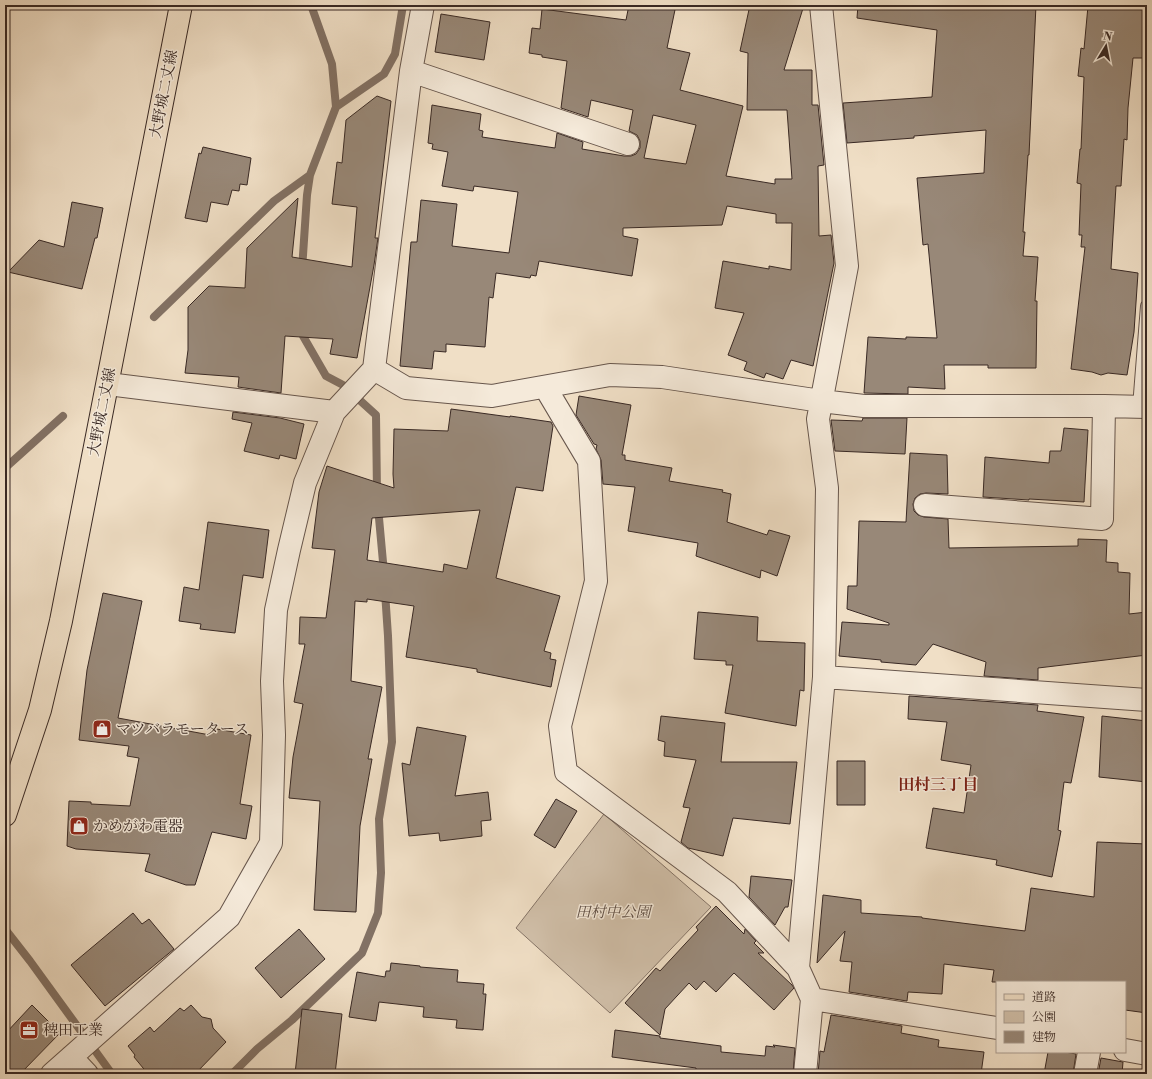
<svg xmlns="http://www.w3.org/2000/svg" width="1152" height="1079" viewBox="0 0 1152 1079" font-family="'Libre Bodoni','Noto Serif JP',serif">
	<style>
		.green { fill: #d1c0aa; stroke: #857467 }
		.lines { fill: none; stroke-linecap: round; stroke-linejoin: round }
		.stream { stroke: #827164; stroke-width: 8 }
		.building { fill: #988878; stroke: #392924; fill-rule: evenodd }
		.service-casing { stroke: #67564c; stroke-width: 14 }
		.minor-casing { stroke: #67564c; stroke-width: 24 }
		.primary-casing { stroke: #392924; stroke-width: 24 }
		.service { stroke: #f5eada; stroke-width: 12 }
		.minor { stroke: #f5eada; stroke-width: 22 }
		.primary { stroke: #f0dfc6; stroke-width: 22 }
		.labels { text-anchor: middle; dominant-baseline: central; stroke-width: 3; stroke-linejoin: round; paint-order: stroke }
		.street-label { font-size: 15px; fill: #392924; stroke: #f5eada }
		.poi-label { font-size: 15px; fill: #392924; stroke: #f5eada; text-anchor: start }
		.park-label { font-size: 15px; font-style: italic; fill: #5f4f46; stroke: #f5eada }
		.neighbourhood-label { font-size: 16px; font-weight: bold; fill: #7a1f14; stroke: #f5eada }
	</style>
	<rect width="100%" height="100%" fill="#f0dfc6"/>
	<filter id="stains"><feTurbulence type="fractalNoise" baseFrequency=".005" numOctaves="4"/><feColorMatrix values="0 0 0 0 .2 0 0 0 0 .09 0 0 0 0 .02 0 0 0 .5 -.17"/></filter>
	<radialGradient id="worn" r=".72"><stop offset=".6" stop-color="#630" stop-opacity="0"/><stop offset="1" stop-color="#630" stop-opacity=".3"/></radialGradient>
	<path class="green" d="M 604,814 L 711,907 L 610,1013 L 516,928 Z"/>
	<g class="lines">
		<path class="stream" d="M 336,107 L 384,74 L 395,54 L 403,5
			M 302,270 L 307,195 L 310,175 L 336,107 L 332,64 L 311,5
			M 154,317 L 274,201 L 310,175
			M 303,327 L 303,336 L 326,376 L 343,385 L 376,415 L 377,493
			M 5,468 L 63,416
			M 378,507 L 384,573
			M 5,929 L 30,961 L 112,1074
			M 232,1074 L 257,1049 L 292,1020 L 362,953 L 378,913 L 381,873 L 379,819 L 392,742 L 388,636 L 385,592"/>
	</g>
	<path class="building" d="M 629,5 L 676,5 L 667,48 L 690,53 L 680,90 L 743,106 L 726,176 L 775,184 L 775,179 L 792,179 L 787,110 L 747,110 L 748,53 L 740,51 L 750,5 L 804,5 L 784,70 L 812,70 L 812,105 L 818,105 L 824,165 L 818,166 L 819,236 L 831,235 L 834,263 L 813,366 L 791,360 L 783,379 L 766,373 L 764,378 L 744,370 L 747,362 L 728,355 L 744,313 L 715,308 L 723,261 L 769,269 L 769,266 L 791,270 L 792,223 L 776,223 L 776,214 L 727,206 L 722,225 L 623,228 L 623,236 L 638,239 L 632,276 L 539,261 L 536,276 L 531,275 L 530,278 L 496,273 L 493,298 L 489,297 L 485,347 L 446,344 L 446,352 L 434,351 L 432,369 L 400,366 L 411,242 L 417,242 L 421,200 L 457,204 L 452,246 L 509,253 L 518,192 L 474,186 L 473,191 L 442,186 L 448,152 L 432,149 L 433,144 L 428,143 L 432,105 L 481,114 L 479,130 L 483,131 L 482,137 L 555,148 L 557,133 L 583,142 L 582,149 L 624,156 L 631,156 L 636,154 L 640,148 L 640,141 L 637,135 L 629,131 L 633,110 L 591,100 L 588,117 L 561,108 L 567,61 L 542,57 L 542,55 L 529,53 L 532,28 L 540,29 L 542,9 L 626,20 ZM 653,115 L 696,125 L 686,164 L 644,158 Z
		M 858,5 L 1036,5 L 1029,155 L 1028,155 L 1023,232 L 1025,232 L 1023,256 L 1038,257 L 1035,301 L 1037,301 L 1036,368 L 988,368 L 988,365 L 944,365 L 945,389 L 908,387 L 908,394 L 864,393 L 868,337 L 906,339 L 906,337 L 937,338 L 928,244 L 923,245 L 917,178 L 984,173 L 986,130 L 914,136 L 914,138 L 847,143 L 843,103 L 932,97 L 937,30 L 857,18 Z
		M 1088,6 L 1147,10 L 1147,58 L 1133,58 L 1128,108 L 1127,140 L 1124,139 L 1121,186 L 1116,186 L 1111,269 L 1138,273 L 1134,332 L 1127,375 L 1108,373 L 1101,375 L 1092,372 L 1071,369 L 1085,247 L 1081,247 L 1082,235 L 1079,235 L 1081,184 L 1077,183 L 1080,149 L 1081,149 L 1084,77 L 1078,76 L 1081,48 L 1084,49 Z
		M 441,14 L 490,22 L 484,60 L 435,52 Z
		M 377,96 L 391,101 L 375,238 L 378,238 L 374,265 L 357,358 L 330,354 L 333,339 L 285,336 L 281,393 L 238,387 L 239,377 L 185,373 L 188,350 L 188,307 L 209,286 L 245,288 L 247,248 L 298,198 L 292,257 L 352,267 L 357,207 L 332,204 L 337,162 L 342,163 L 346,120 Z
		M 203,147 L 251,158 L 247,185 L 240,184 L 239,191 L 232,190 L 228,205 L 211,202 L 207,222 L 185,218 L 199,153 L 201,154 Z
		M 72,202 L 103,208 L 97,238 L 95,238 L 82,289 L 8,272 L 39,240 L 64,247 Z
		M 579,396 L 631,405 L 622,455 L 625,455 L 625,460 L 672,468 L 669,481 L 723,490 L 722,492 L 731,494 L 727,522 L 767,535 L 769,530 L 790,536 L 777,576 L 761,570 L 760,578 L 696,556 L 698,543 L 628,531 L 635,487 L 603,484 L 601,460 L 596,449 L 597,445 L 594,444 L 576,415 Z
		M 451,409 L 510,417 L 510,416 L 551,422 L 553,426 L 543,491 L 516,487 L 496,578 L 560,596 L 544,651 L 551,653 L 550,659 L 556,660 L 551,687 L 477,672 L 477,669 L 406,657 L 414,606 L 367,599 L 367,602 L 355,601 L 351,681 L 382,687 L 368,759 L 372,759 L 360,826 L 356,912 L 314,910 L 320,801 L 289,798 L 293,757 L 303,704 L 294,702 L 305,644 L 299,644 L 300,617 L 326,618 L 335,550 L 312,548 L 319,492 L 327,466 L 394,488 L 393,474 L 394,429 L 448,431 ZM 480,510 L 467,569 L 444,564 L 443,572 L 367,560 L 372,518 Z
		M 233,412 L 280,418 L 304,424 L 296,459 L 280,455 L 279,459 L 244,451 L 252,423 L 232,419 Z
		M 863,418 L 907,418 L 905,454 L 835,451 L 831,420 L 862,421 Z
		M 1064,428 L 1088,430 L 1084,502 L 1029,499 L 1029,500 L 983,497 L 985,457 L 1049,463 L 1050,451 L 1061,451 Z
		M 910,453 L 947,455 L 948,494 L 926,493 L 920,494 L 915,498 L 913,504 L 914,511 L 918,515 L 924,517 L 948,519 L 949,548 L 1078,546 L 1078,539 L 1107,540 L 1106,562 L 1118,563 L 1118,572 L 1130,573 L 1129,614 L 1147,612 L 1147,655 L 1038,668 L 1038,680 L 984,676 L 986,662 L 933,644 L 916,665 L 881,662 L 881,660 L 839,656 L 842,622 L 889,625 L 889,623 L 847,609 L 848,586 L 857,586 L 859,521 L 906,522 Z
		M 208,522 L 269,530 L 263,578 L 243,575 L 235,633 L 200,629 L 201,624 L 179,621 L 184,587 L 199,590 Z
		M 103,593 L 142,601 L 118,718 L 210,735 L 211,728 L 251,735 L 240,804 L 252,806 L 246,839 L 212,832 L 195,885 L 186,885 L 145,871 L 150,854 L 76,849 L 67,846 L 69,801 L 91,802 L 91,804 L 130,806 L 139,758 L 127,756 L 129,746 L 79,740 L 87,670 Z
		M 698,612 L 758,617 L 757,641 L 805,643 L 804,691 L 800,690 L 796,726 L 725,713 L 733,665 L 726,665 L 726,661 L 694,659 Z
		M 909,696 L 1038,705 L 1037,711 L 1084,717 L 1071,783 L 1064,782 L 1058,830 L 1061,831 L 1052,877 L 996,865 L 997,860 L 926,848 L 933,808 L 964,813 L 971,765 L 941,760 L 947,722 L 908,719 Z
		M 661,716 L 725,723 L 721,762 L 797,762 L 790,824 L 733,818 L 723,856 L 688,848 L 681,842 L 690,808 L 683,807 L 696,760 L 664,756 L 665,742 L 658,740 Z
		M 1102,716 L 1147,721 L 1147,782 L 1099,777 Z
		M 417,727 L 466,736 L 455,796 L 488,792 L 491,820 L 481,821 L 482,836 L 440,841 L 439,833 L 409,836 L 402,763 L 410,765 Z
		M 837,761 L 865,761 L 865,805 L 837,805 Z
		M 556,799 L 577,811 L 555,848 L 534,835 Z
		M 1097,842 L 1147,844 L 1147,1013 L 1125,1010 L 1125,982 L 992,982 L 994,970 L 944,964 L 942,994 L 908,992 L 907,1001 L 849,992 L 852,962 L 840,961 L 845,931 L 817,963 L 823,895 L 861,900 L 861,913 L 922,917 L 922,918 L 1025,931 L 1031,888 L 1094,897 Z
		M 751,876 L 792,880 L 788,907 L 785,907 L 775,925 L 749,897 Z
		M 716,906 L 744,934 L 745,929 L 756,941 L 754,943 L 764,953 L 758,953 L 792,985 L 794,988 L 774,1010 L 734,973 L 716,992 L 704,981 L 696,990 L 689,983 L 665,1009 L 660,1035 L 625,1003 L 656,968 L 660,971 L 698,930 L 696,927 Z
		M 133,913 L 142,924 L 149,919 L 174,949 L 105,1006 L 71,965 Z
		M 299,929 L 325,959 L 281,998 L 255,968 Z
		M 391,963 L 420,966 L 420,967 L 458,970 L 457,982 L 484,984 L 483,994 L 486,994 L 483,1030 L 456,1028 L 457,1020 L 423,1017 L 424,1007 L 379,1002 L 376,1021 L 349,1017 L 357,972 L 385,977 L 386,971 L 390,971 Z
		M 32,1005 L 60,1033 L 20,1074 L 5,1074 L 5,1034 Z
		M 191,1005 L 202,1017 L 211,1019 L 213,1028 L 226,1042 L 195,1074 L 148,1074 L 134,1057 L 135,1055 L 128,1046 L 150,1027 L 154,1032 L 180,1008 L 184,1011 Z
		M 302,1009 L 342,1014 L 335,1074 L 295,1074 Z
		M 831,1015 L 902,1026 L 901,1033 L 939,1040 L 938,1047 L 984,1052 L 981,1074 L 818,1074 L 820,1051 L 824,1052 Z
		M 615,1030 L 660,1036 L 660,1038 L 721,1046 L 721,1052 L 765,1056 L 766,1046 L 775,1047 L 773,1045 L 795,1048 L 793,1074 L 718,1074 L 696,1072 L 696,1068 L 612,1057 Z
		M 1048,1052 L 1065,1052 L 1076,1054 L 1073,1074 L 1044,1074 Z
		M 1101,1058 L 1123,1062 L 1122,1074 L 1098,1074 Z"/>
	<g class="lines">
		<g class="service-casing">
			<path id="service" d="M 1139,407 L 1147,306"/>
		</g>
		<g class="minor-casing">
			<path id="minor" d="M 423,5 L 411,71 L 374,369 L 406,388 L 492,396 L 610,375 L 662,377 L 821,401 L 864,406 L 1104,406 L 1147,407
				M 411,71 L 628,144
				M 545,387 L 589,461 L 596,581 L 560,726 L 566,772 L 727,892 L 798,968 L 812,999 L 805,1074
				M 334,412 L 374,369
				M 925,505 L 1102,519 L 1104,406
				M 824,677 L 1147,700
				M 798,968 L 824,677 L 827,488 L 818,419 L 847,266 L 821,5
				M 812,999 L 997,1028
				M 1125,1050 L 1147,1054
				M 71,1057 L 87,1074
				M 52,1074 L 229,917 L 271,843 L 274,735 L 272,681 L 276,610 L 289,550 L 305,483 L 334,412 L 108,384
				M 1085,1074 L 1089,1052"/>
		</g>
		<g class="primary-casing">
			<path id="primary" d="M 5,815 L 40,710 L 61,621 L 181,5"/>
		</g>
		<use href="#service" class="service"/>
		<use href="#minor" class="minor"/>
		<use href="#primary" class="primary"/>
	</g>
	<defs>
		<g id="shop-square" transform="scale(1)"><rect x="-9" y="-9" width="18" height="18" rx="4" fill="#8f2418" stroke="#f5eada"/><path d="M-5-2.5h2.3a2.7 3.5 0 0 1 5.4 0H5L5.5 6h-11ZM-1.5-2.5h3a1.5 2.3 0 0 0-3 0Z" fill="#fff"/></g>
		<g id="office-square" transform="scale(1)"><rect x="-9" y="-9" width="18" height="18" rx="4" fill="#8f2418" stroke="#f5eada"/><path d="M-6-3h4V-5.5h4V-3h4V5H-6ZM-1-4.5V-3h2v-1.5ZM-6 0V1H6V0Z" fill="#fff"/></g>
	</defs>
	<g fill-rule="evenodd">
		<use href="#shop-square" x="102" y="729"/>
		<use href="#shop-square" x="79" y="826"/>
		<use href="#office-square" x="29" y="1030"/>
	</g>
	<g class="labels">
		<g class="street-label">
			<text transform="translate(164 94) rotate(-79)">大野城二丈線</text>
			<text transform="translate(102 412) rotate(-79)">大野城二丈線</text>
		</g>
		<g class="poi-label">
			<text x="116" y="729">マツバラモータース</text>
			<text x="93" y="826">かめがわ電器</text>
			<text x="43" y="1030">稗田工業</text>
		</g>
		<g class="park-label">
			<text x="613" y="912">田村中公園</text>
		</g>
		<g class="neighbourhood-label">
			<text x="938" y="785">田村三丁目</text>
		</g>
	</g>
	<rect width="1152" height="1079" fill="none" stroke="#f0dfc6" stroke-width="20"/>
	<rect x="6" y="6" width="1140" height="1067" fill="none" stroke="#392924" stroke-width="2"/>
	<rect x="10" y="10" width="1132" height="1059" fill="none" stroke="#392924"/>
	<rect x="996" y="981" width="130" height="72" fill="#f5eada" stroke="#aa9d91"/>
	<rect x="1004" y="994" width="20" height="6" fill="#f0dfc6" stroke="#aa9d91"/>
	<text x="1032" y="1001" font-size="12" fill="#392924">道路</text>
	<rect x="1004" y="1011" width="20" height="12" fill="#d1c0aa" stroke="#aa9d91"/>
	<text x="1032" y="1021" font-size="12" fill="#392924">公園</text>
	<rect x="1004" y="1031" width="20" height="12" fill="#988878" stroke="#aa9d91"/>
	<text x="1032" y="1041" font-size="12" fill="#392924">建物</text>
	<g transform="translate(1106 46) rotate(10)" stroke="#f5eada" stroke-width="3" paint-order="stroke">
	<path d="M0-3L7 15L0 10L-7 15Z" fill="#392924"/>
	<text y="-6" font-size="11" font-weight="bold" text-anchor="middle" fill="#392924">N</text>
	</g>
	<rect width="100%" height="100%" filter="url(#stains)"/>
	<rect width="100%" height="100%" fill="url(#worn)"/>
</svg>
